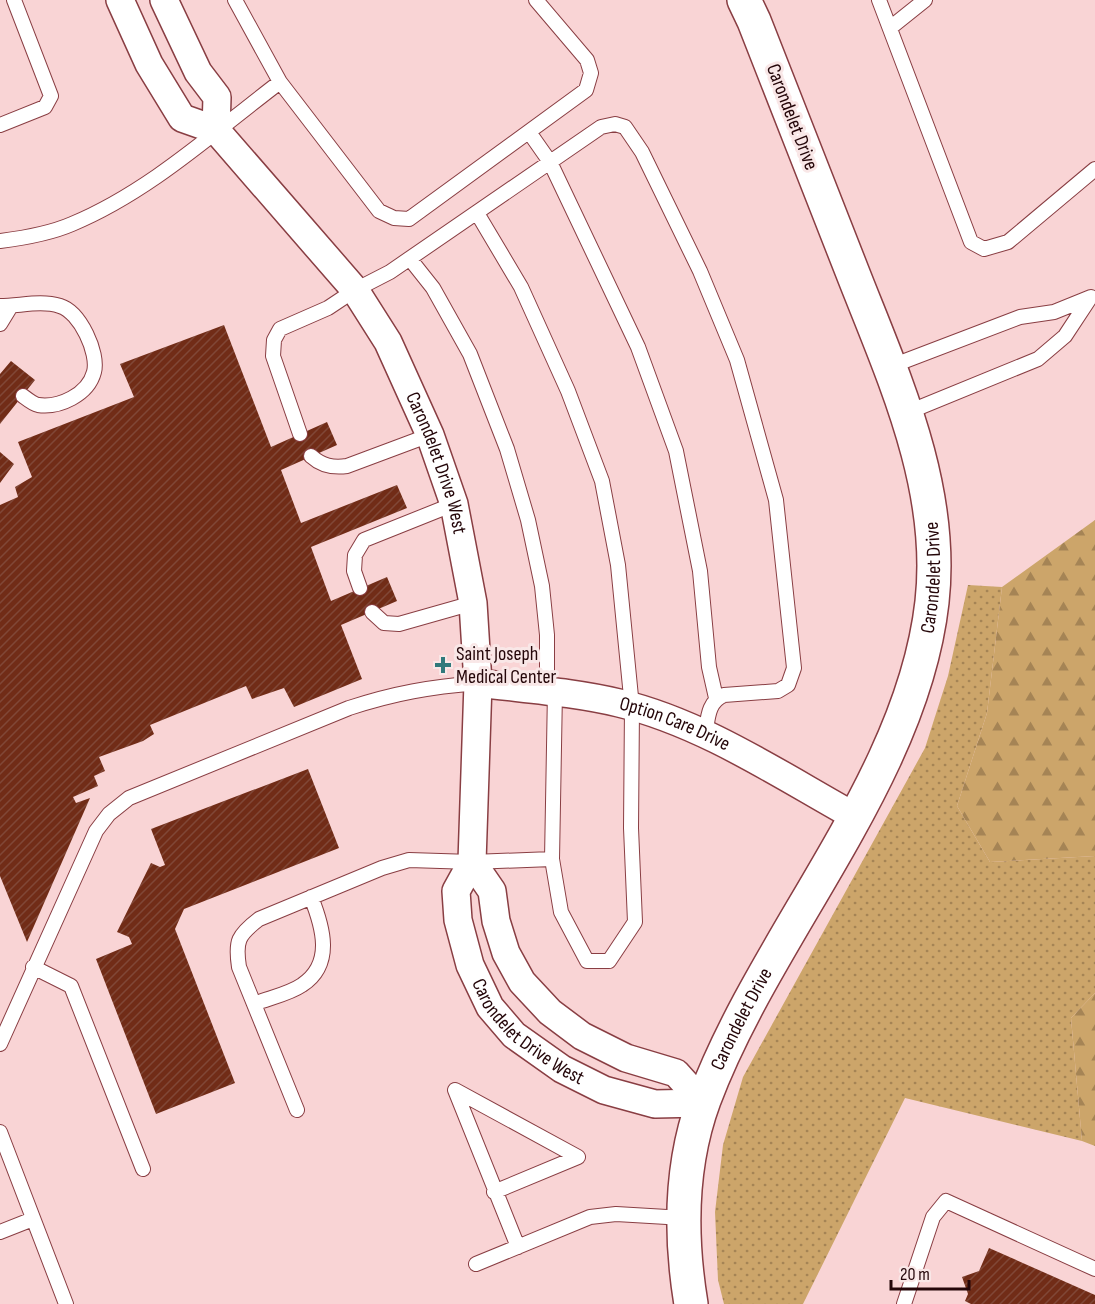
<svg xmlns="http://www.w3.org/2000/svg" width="1095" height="1304" viewBox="0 0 1095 1304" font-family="'Sofia Sans Condensed',sans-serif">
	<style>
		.grass { fill: url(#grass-dots) }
		.forest { fill: url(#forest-firs) }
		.building { fill: url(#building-hatch) }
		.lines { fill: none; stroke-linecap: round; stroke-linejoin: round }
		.service-casing { stroke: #893e43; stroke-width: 16 }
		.minor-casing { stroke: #893e43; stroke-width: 30 }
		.tertiary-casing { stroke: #893e43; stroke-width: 36 }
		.service { stroke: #fff; stroke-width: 14 }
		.minor { stroke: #fff; stroke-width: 27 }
		.tertiary { stroke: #fff; stroke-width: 33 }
		.poi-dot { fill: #30797b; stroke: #f9e7e7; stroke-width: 2 }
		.labels { text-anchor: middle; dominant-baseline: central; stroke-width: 6; stroke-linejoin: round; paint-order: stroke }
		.street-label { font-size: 20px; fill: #240609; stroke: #f9e7e7 }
		.poi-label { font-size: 20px; fill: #240609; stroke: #f9e7e7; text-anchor: start }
	</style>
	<defs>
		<pattern id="grass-dots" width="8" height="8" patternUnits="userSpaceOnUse" patternTransform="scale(1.5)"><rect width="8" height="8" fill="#cca56a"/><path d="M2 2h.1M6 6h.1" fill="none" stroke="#a58455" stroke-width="1.8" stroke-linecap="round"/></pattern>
		<pattern id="forest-firs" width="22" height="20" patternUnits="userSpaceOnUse" patternTransform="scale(1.5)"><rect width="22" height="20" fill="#cca56a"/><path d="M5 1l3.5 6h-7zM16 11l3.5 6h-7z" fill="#a58455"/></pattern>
		<pattern id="building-hatch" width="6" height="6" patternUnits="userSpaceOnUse" patternTransform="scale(1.5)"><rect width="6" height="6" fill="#712c17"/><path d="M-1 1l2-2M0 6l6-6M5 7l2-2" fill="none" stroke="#804737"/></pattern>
	</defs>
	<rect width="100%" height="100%" fill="#f9d4d5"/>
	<path class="grass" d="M 968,585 L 1002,587 L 987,713 L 957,806 L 990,862 L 1095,856 L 1095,993 L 1071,1018 L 1082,1141 L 905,1098 L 803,1304 L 724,1304 L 718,1280 L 715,1212 L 723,1145 L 743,1077 L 925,748 L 948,676 Z"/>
	<path class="forest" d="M 1095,520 L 1095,856 L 990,862 L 957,806 L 987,713 L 1002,587 Z
		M 1095,993 L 1095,1146 L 1082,1141 L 1071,1018 Z"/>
	<path class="building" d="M 224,325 L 271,447 L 327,422 L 337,445 L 281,470 L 301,523 L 397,485 L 407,508 L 311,547 L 331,601 L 387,577 L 397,601 L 341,625 L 362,679 L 294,707 L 284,688 L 252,699 L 246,686 L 150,725 L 154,734 L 143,741 L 99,757 L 105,771 L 94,776 L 98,786 L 73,797 L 76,803 L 90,798 L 27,942 L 0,876 L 0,505 L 18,497 L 15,487 L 32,477 L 18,442 L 134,397 L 120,364 Z
		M 11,361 L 35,380 L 0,424 L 0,374 Z
		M 0,452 L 14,464 L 0,483 Z
		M 308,769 L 339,848 L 184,909 L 175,929 L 235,1083 L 156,1114 L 96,959 L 132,944 L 129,937 L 117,932 L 151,863 L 160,867 L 165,865 L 151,829 Z
		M 989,1248 L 1095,1295 L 1095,1304 L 971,1304 L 965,1301 L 968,1294 L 962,1277 L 979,1271 Z"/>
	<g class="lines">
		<g class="service-casing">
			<path id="service" d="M 235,0 L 280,82 L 379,211 L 394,218 L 409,219 L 586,90 L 591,73 L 587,60 L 536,0
				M 879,0 L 971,242 L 984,249 L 1008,242 L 1095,169
				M 890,28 L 925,0
				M 0,125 L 45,107 L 51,96 L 14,0
				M 529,132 L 550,162 L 638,347 L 676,451 L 700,571 L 709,667 L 716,698
				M 477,213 L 521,287 L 568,391 L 602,481 L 618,565 L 632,707 L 631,828 L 635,922 L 609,961 L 587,961 L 561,912 L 552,859
				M 0,241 C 24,238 49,234 72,224 C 149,192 214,132 280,82
				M 410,259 L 433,288 L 470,354 L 507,449 L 528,520 L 542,586 L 547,635 L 547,690
				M 0,306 C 20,306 41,300 60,306 C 80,312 99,353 94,372 C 88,395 59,408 38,405 C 33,404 27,399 23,396
				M 0,324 L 11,306
				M 889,367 L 1020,317 L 1054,312 L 1091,297
				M 906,413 L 1038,359 L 1065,336 L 1090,298
				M 300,434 L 273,356 L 274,340 L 280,329 L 328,308 L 355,290 L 390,272 L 601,127 L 615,124 L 625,127 L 642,152 L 700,271 L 737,360 L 776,500 L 794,668 L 788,685 L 778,691 L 724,695 C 707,702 708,720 705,736
				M 311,456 C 322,466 333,468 347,466 L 430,435
				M 360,588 L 354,571 L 355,555 L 364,540 L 454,504
				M 372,612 L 384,623 L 399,624 L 473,603
				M 33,967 L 71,986 L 143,1169
				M 254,1004 C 269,998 289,994 302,985 C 334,964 323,927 311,897
				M 0,1044 L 96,831 L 109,814 L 129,798 L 349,708 C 395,693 430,687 478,683
				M 297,1110 L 239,967 C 235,941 238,935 259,919 L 382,868 L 409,860 L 472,862 L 552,859 L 555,691
				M 0,1132 L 66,1304
				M 494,1192 L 578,1157 L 455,1090 L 518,1247
				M 0,1232 L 33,1219
				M 476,1264 L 590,1217 L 616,1214 L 684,1218
				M 904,1304 L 933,1217 L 946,1201 L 1095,1269"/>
		</g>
		<g class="minor-casing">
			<g id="minor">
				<path id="s1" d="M 120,0 L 149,64 L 182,118 L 216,130 L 355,290 L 388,342 L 430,435 L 454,504 L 473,603 L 478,683 L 472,862 L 456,891 L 458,920 L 470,965 L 490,1007 L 514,1035 L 562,1069 L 604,1090 L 655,1104 L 703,1103"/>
				<path d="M 164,0 L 198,72 L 217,97 L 216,130"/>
				<path id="s2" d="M 478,683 C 525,689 573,692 619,703 C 703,723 780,775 854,816"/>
				<path d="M 472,862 L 492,891 L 496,921 L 506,953 L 522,982 L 550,1012 L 582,1036 L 626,1058 L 676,1073 L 703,1103"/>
			</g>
		</g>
		<g class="tertiary-casing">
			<g id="tertiary">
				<path id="s3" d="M 691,1304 C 680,1237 680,1165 704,1100 C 766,934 912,780 932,602 C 945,486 893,376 852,271 C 819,188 787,104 754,21 L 744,0"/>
			</g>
		</g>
		<use href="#service" class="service"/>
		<use href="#minor" class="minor"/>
		<use href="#tertiary" class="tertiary"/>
	</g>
	<path class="poi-dot" d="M440 656h6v6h6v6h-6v6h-6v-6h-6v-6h6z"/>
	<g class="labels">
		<g class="street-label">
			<text transform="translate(792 117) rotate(69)">Carondelet Drive</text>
			<text stroke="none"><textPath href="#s1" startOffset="574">Carondelet Drive West</textPath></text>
			<text stroke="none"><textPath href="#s3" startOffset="782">Carondelet Drive</textPath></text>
			<text stroke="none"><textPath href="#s2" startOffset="202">Option Care Drive</textPath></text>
			<text stroke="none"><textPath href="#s3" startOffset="296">Carondelet Drive</textPath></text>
			<text stroke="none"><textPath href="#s1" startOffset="1178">Carondelet Drive West</textPath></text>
		</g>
		<g class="poi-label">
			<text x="456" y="654">Saint Joseph<tspan x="456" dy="23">Medical Center</tspan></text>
		</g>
	</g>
	<path d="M891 1280v9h78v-9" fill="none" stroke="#240609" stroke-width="3"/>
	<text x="900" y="1280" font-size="18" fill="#240609" stroke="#f9e7e7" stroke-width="4.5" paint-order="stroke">20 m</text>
</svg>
